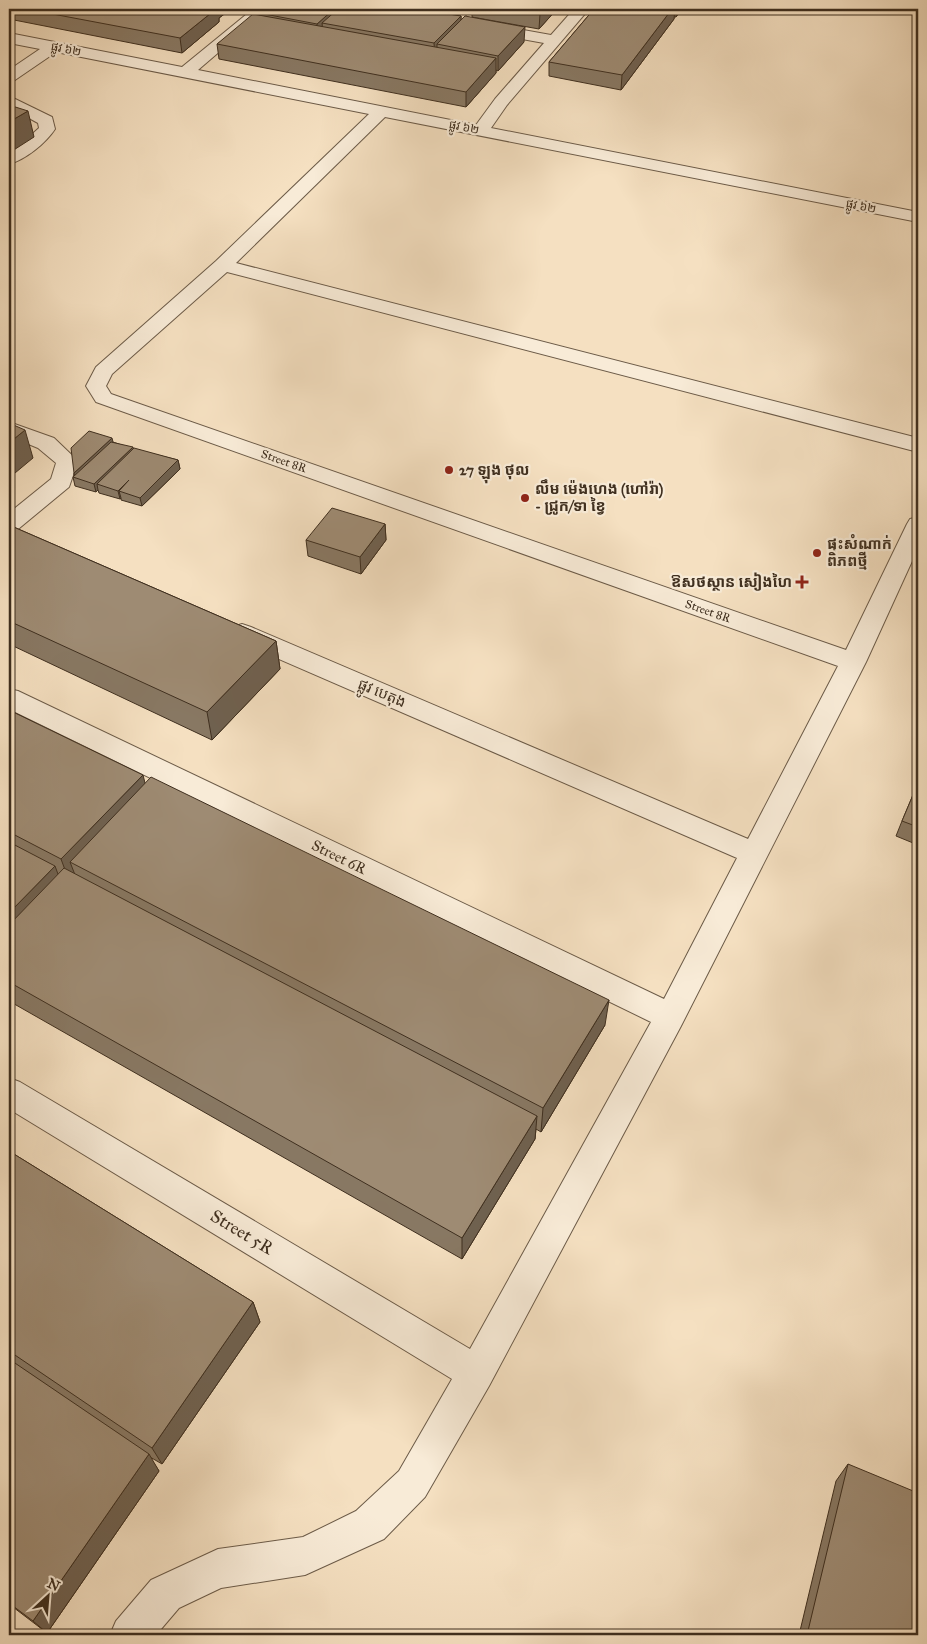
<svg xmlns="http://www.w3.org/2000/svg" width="927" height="1644" viewBox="0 0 927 1644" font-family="'IM FELL Great Primer','Noto Sans Khmer',serif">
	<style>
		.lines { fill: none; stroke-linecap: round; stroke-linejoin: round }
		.minor-casing { stroke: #6c5b48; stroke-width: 2 }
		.minor { fill: #f8ebd7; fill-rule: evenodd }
		.wall { fill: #887863; stroke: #3f2f1f }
		.shaded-wall { fill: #6f6150; stroke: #3f2f1f }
		.building { fill: #9e8b73; stroke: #3f2f1f }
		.poi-dot { fill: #8f2418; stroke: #f8ebd7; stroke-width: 2 }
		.labels { text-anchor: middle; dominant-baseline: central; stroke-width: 4.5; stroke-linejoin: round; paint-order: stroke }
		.far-street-label { font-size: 12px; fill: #3f2f1f; stroke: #f8ebd7 }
		.poi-label { font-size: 15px; font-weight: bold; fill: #3f2f1f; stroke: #f8ebd7; text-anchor: start }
		.street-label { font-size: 15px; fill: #3f2f1f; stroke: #f8ebd7 }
		.near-street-label { font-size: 18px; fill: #3f2f1f; stroke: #f8ebd7 }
	</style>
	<rect width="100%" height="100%" fill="#f5e0c1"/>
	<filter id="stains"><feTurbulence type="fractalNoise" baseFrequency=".004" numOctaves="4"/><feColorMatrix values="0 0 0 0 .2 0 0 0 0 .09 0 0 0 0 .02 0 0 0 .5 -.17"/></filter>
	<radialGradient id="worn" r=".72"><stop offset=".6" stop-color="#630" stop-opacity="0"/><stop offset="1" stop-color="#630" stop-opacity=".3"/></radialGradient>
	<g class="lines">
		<g class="minor-casing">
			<path id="minor" d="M 253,9 L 269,9 L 198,70 L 476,125 L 495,99 L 544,43 L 484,32 L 481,29 L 484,26 L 489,24 L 551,35 L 574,9 L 589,9 L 507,105 L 491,128 L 918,212 L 918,222 L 385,117 L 236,263 L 918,438 L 918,452 L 227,272 L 112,374 L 106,386 L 111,394 L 846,650 L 907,524 L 910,519 L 918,517 L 918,548 L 866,662 L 681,1026 L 489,1386 L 425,1497 L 384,1539 L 305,1575 L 221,1588 L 179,1608 L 156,1635 L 110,1635 L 116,1621 L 151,1580 L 218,1549 L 303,1537 L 356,1511 L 399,1471 L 452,1379 L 9,1109 L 9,1078 L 20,1082 L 470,1349 L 651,1022 L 9,709 L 9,689 L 18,691 L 664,999 L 737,858 L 233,639 L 230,633 L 233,627 L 242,624 L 251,627 L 748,839 L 838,666 L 96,402 L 86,386 L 96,367 L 216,261 L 369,114 L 56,52 L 15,80 L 9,82 L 9,70 L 40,49 L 9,43 L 9,33 L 182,67 Z
				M 9,96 L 52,117 L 55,129 C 46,143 25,160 9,164 L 9,151 L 29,137 L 39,128 L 38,123 L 9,107 Z
				M 9,422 L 54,438 L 78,461 L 69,487 L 17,530 L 9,532 L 9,513 L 51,479 L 56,463 L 38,448 L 9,436 Z"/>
		</g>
		<use href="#minor" class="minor"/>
	</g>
	<path class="wall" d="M 9,9 L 231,9 L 219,18 L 219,22 L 182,53 L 9,19 Z
		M 433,9 L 557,9 L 539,29 L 472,17 L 472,9 L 467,15 Z
		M 594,9 L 682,9 L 676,17 L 674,17 L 674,19 L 621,90 L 549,76 L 549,62 Z
		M 259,13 L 461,16 L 461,20 L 524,42 L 498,71 L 496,70 L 496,73 L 466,107 L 219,59 L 217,44 L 260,15 Z
		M 113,442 L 133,449 L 178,460 L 180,469 L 142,506 L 121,500 L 121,498 L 120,499 L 99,493 L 98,490 L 96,492 L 75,486 L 73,477 L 74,476 L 74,473 Z
		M 385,524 L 386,540 L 361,574 L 308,556 L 306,540 Z
		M 9,525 L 276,641 L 280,669 L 212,740 L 9,644 Z
		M 9,710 L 145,784 L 605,1025 L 541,1132 L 536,1129 L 535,1139 L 462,1259 L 9,1001 Z
		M 918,783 L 918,845 L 896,836 L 902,821 Z
		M 9,1151 L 253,1302 L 260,1322 L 162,1464 L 150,1457 L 159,1471 L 47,1633 L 9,1604 Z
		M 848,1464 L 918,1635 L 799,1635 L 836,1481 Z"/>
	<path class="shaded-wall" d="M 216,9 L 231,9 L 219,18 L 219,22 L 182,53 L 180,38 Z
		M 334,9 L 348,9 L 322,23 L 323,33 L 318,38 L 317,24 Z
		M 467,9 L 472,9 L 467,15 Z
		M 545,9 L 557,9 L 539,29 L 540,14 Z
		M 672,9 L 675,9 L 674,19 L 621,90 L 622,75 Z
		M 677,9 L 682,9 L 676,17 Z
		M 461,16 L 461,31 L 437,44 L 437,56 L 435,58 L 434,43 Z
		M 525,27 L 524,42 L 498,71 L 498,56 Z
		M 496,58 L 496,73 L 466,107 L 466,92 Z
		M 28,111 L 34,137 L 9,153 L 9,122 Z
		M 25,430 L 33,458 L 9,478 L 9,443 Z
		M 112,438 L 114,446 L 75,478 L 74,473 Z
		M 133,447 L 135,456 L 97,484 L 98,490 L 96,492 L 94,484 Z
		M 178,460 L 180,469 L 142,506 L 140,498 Z
		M 129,480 L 119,491 L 121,498 L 120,499 L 118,491 Z
		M 385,524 L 386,540 L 361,574 L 360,557 Z
		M 276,641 L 280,669 L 212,740 L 207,712 Z
		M 143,775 L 150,803 L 70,862 L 77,880 L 71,886 L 61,859 Z
		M 55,866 L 65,893 L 9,951 L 9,913 Z
		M 609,1000 L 605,1025 L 541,1132 L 543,1108 Z
		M 537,1116 L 535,1139 L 462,1259 L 462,1238 Z
		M 253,1302 L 260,1322 L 162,1464 L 152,1448 Z
		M 149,1454 L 159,1471 L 47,1633 L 33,1621 Z"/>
	<path class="building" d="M 26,9 L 216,9 L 180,38 Z
		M 264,9 L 334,9 L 317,24 L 259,13 Z
		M 338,9 L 418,9 L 461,16 L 434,43 L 322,23 Z
		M 509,9 L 545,9 L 540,14 Z
		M 594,9 L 672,9 L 622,75 L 549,62 Z
		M 253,14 L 496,58 L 466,92 L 217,44 Z
		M 465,16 L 525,27 L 498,56 L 437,44 Z
		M 9,105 L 28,111 L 9,122 Z
		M 9,423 L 25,430 L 9,443 Z
		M 89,431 L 112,438 L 74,473 L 71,448 Z
		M 111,442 L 133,447 L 94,484 L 73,477 Z
		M 134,448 L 178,460 L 140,498 L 119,491 L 129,480 L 118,491 L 97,484 Z
		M 332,508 L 385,524 L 360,557 L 306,540 Z
		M 9,525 L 276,641 L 207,712 L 9,621 Z
		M 9,710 L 143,775 L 61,859 L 9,832 Z
		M 151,777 L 609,1000 L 543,1108 L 70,862 Z
		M 918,783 L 918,827 L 902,821 Z
		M 9,842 L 55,866 L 9,913 Z
		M 64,868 L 537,1116 L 462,1238 L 9,982 L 9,925 Z
		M 9,1151 L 253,1302 L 152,1448 L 9,1351 Z
		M 9,1359 L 149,1454 L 33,1621 L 9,1603 Z
		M 848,1464 L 918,1493 L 918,1635 L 807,1635 Z"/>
	<g class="poi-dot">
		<circle cx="449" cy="470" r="5"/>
		<circle cx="525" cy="498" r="5"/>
		<circle cx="817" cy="553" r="5"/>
		<path d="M799.5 574.5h5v5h5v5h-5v5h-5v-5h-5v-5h5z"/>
	</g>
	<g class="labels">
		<g class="far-street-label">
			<text transform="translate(66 49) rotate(11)">ផ្លូវ ៦២</text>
			<text transform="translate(464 127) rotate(11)">ផ្លូវ ៦២</text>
			<text transform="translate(861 206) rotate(11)">ផ្លូវ ៦២</text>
			<text transform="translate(284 461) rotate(19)">Street 8R</text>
			<text transform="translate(708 611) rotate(19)">Street 8R</text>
		</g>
		<g class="poi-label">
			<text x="459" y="470">27 ឡុង ថុល</text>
			<text x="535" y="489">លឹម ម៉េងហេង (ហៅរ៉ា)<tspan x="535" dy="17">- ជ្រូក/ទា ខ្វៃ</tspan></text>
			<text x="827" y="544">ផ្ទះសំណាក់<tspan x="827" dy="17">ពិភពថ្មី</tspan></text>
			<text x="792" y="582" text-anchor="end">ឱសថស្ថាន សៀងហៃ</text>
		</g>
		<g class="street-label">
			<text transform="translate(382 693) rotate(23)">ផ្លូវ បេតុង</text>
			<text transform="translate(339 857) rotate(26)">Street 6R</text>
		</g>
		<g class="near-street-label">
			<text transform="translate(242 1232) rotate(31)">Street 5R</text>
		</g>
	</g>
	<rect width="927" height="1644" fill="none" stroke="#f5e0c1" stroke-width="30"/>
	<rect x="10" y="10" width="907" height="1624" fill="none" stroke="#3f2f1f" stroke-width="2.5"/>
	<rect x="15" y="15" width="897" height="1614" fill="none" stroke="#3f2f1f"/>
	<g transform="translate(48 1596) rotate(26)" stroke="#f8ebd7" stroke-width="4" paint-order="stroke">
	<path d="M0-4L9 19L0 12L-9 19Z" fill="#3f2f1f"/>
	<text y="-8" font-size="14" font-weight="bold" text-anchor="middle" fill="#3f2f1f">N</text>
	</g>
	<rect width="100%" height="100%" filter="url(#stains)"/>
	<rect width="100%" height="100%" fill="url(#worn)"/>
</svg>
